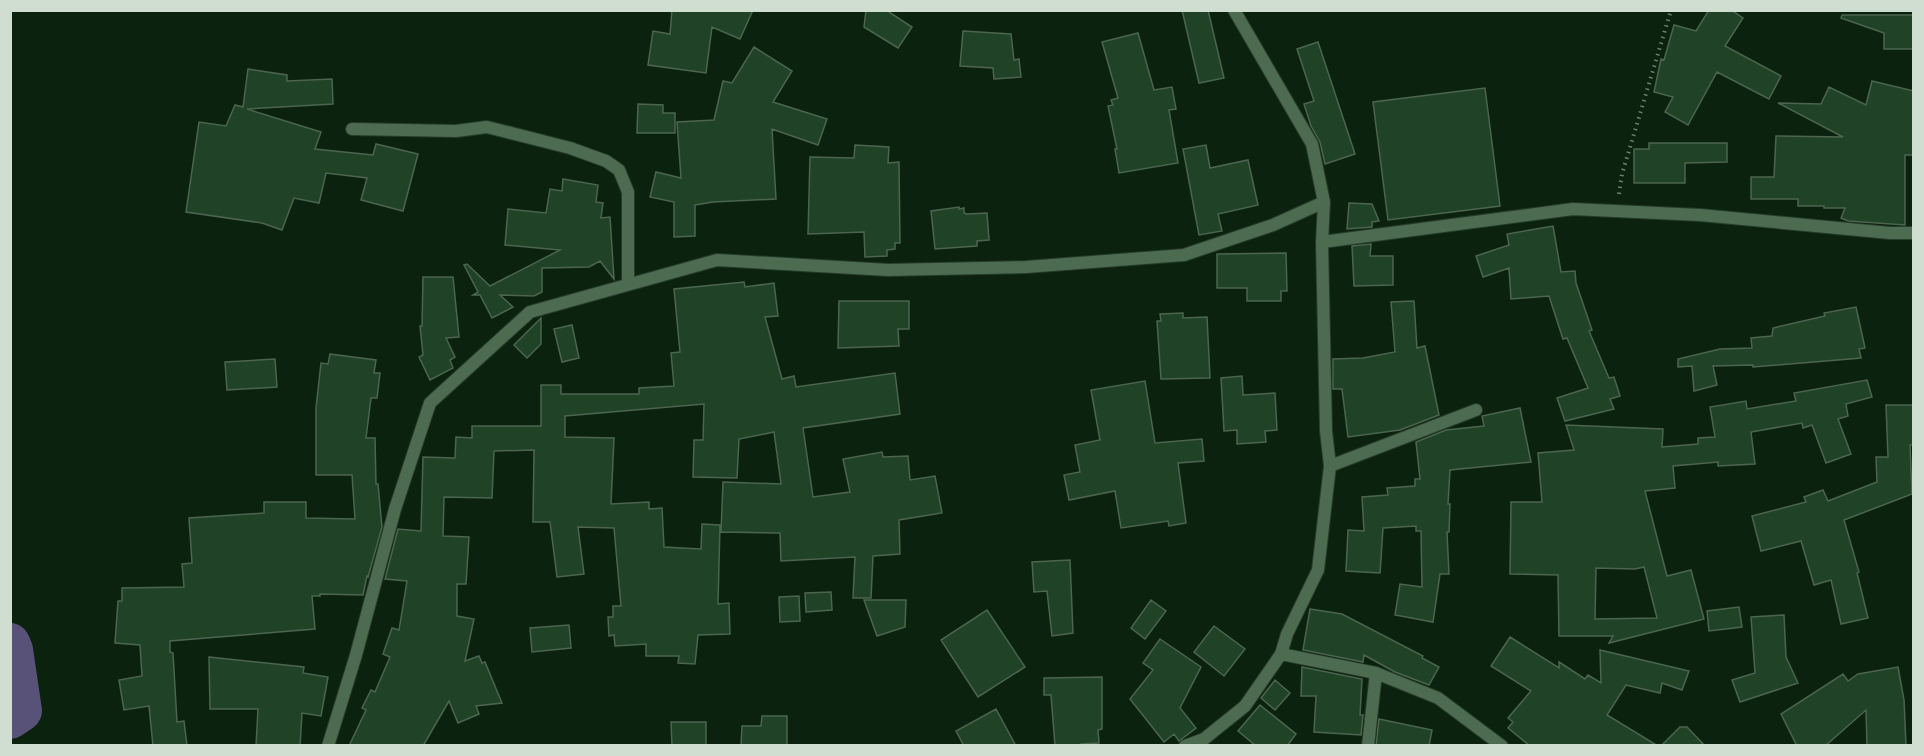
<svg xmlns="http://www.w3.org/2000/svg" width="1924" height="756" viewBox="0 0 1924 756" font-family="'Alegreya Sans',sans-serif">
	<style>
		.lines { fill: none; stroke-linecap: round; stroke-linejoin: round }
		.river { stroke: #595278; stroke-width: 40 }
		.building { fill: #204226; stroke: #4c654f; stroke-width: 1.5; fill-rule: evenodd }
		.street-casing { stroke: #273c2a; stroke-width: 14 }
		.path { stroke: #6e8070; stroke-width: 4; stroke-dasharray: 1.5 4.5; stroke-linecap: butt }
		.street { stroke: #4c6b51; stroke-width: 12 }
	</style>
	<rect width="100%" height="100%" fill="#0b220f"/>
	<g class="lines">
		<path class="river" d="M 10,643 L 13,650 L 22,711 L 10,719"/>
	</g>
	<path class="building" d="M 672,10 L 753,10 L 740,39 L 712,27 L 706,73 L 648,65 L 653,31 L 670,34 Z
		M 866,10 L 886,10 L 912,27 L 898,48 L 864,27 Z
		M 1182,10 L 1208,10 L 1224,78 L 1199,83 Z
		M 1709,10 L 1731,10 L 1743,18 L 1725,46 L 1781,76 L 1769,99 L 1717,72 L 1688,125 L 1665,112 L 1673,97 L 1654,92 L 1661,59 L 1664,60 L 1674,25 L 1696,31 Z
		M 1842,15 L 1914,15 L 1914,49 L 1884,49 L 1884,33 L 1841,18 Z
		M 963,31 L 1011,34 L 1014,60 L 1019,59 L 1021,77 L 994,79 L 993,68 L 960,66 Z
		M 1138,33 L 1154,90 L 1172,87 L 1176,109 L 1169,110 L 1178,163 L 1119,173 L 1115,149 L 1117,149 L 1108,106 L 1113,105 L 1111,100 L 1118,98 L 1102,42 Z
		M 1318,42 L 1355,154 L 1325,164 L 1320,142 L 1311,126 L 1304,104 L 1314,101 L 1297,49 Z
		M 754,47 L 792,71 L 773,102 L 827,119 L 818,145 L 772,129 L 776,199 L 713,202 L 695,205 L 695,236 L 674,237 L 674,202 L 650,197 L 656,172 L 681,178 L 677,122 L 714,120 L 723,81 L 732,83 Z
		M 248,69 L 287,75 L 287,81 L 332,79 L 333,104 L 247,109 L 321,132 L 315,149 L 373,155 L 376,144 L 418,154 L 403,211 L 361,200 L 367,178 L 326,173 L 319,203 L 294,198 L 282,230 L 262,223 L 186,212 L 199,122 L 226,126 L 235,105 L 243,107 Z
		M 1872,81 L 1914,91 L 1914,155 L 1905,155 L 1905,225 L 1848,221 L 1841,218 L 1845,208 L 1824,208 L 1824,206 L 1798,206 L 1798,199 L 1751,199 L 1751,177 L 1774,177 L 1776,136 L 1843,137 L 1778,103 L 1821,104 L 1829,87 L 1866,105 Z
		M 1485,88 L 1500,206 L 1388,220 L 1373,102 Z
		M 638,104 L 663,105 L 663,113 L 675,113 L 675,133 L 637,133 Z
		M 1649,143 L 1727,143 L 1727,162 L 1685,163 L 1685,183 L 1634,183 L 1634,149 L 1649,149 Z
		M 855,145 L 889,147 L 888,163 L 899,162 L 900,243 L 895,243 L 895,249 L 887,250 L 887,256 L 865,257 L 864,232 L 808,234 L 810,157 L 854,158 Z
		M 1206,145 L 1210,168 L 1248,160 L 1258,205 L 1218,214 L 1222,231 L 1199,235 L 1183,149 Z
		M 563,179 L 598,185 L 596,202 L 603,203 L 601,218 L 610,217 L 614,279 L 600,261 L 589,267 L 542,268 L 542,292 L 534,296 L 500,295 L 513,307 L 492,318 L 480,295 L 473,295 L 478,292 L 464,265 L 467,264 L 490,286 L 560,250 L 505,245 L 508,209 L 546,213 L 550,189 L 562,191 Z
		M 1349,203 L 1372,204 L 1379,221 L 1372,222 L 1372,227 L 1347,229 Z
		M 959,207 L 959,209 L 964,208 L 964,213 L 967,214 L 987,213 L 989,240 L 977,241 L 977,246 L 935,249 L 931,211 Z
		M 1553,226 L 1561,272 L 1575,271 L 1576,283 L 1592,330 L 1589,331 L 1609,378 L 1614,377 L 1620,396 L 1610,399 L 1614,409 L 1565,421 L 1557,398 L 1588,388 L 1567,338 L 1563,339 L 1549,296 L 1511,299 L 1509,268 L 1483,277 L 1476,256 L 1509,245 L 1507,234 Z
		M 1371,244 L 1370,256 L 1393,256 L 1393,285 L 1354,286 L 1352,246 Z
		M 1286,253 L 1287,291 L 1281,291 L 1281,301 L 1247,301 L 1247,288 L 1217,288 L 1217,254 Z
		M 423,277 L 453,277 L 459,337 L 446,338 L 455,357 L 450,360 L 453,368 L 430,380 L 419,357 L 423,355 L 420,326 L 422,326 Z
		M 744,282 L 745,287 L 774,283 L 778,316 L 765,317 L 782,379 L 794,376 L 796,387 L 895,373 L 900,414 L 803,428 L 813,497 L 850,492 L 843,459 L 882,452 L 883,457 L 908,456 L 910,480 L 935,476 L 942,513 L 899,520 L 900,554 L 873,556 L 871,598 L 853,598 L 855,557 L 781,561 L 780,533 L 721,532 L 723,482 L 781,484 L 774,432 L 739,439 L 737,478 L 693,477 L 694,440 L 703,440 L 704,404 L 565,416 L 565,437 L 614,438 L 611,504 L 649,502 L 649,509 L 662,508 L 664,547 L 701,549 L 702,524 L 720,525 L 718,604 L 729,603 L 730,634 L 698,635 L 695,664 L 678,663 L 679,656 L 646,656 L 646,644 L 615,646 L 614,635 L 609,636 L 608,617 L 613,617 L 613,606 L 621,606 L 614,528 L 578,527 L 584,574 L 557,577 L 550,522 L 533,522 L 534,450 L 494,451 L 492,498 L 444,497 L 443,536 L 469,537 L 466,584 L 457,584 L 457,616 L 474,619 L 465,661 L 479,656 L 482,663 L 485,662 L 502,703 L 476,706 L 479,714 L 458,723 L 449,701 L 423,746 L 349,746 L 366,710 L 362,708 L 371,690 L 375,692 L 390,657 L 383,654 L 392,628 L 399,630 L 407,581 L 385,579 L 398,529 L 421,531 L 423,457 L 455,458 L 456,437 L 472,438 L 472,426 L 541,426 L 541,385 L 561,385 L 561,394 L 639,394 L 639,388 L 674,386 L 671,353 L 680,352 L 674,289 Z
		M 839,301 L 909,301 L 909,329 L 898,329 L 899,346 L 838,348 Z
		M 1414,301 L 1417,348 L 1425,346 L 1439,415 L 1400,430 L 1348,437 L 1342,389 L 1333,389 L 1333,359 L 1363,358 L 1395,352 L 1391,302 Z
		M 1856,307 L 1865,348 L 1859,349 L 1861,358 L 1753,367 L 1753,365 L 1713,366 L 1717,385 L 1694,391 L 1692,366 L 1678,367 L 1678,359 L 1720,349 L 1752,348 L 1751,338 L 1772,336 L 1773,328 L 1825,316 L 1824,313 Z
		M 1183,313 L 1183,318 L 1207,317 L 1210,378 L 1161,379 L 1157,321 L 1161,321 L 1160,314 Z
		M 541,318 L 541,344 L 527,358 L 514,345 Z
		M 572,325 L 579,358 L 562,362 L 554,329 Z
		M 330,354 L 376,360 L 374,373 L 380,373 L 377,398 L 371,398 L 366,438 L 375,438 L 376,484 L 378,484 L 382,527 L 368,577 L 367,576 L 363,595 L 320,594 L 320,596 L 312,596 L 315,629 L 170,641 L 170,652 L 173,653 L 177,722 L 184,721 L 187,746 L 153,746 L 149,706 L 124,710 L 119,680 L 142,676 L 140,645 L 115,643 L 118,601 L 122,601 L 122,588 L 184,587 L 182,564 L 192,563 L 189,518 L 264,513 L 264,502 L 306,502 L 306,518 L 355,519 L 352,475 L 316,475 L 316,408 L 321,363 L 328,364 Z
		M 275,359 L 277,387 L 227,390 L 225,362 Z
		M 1242,376 L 1243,395 L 1275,393 L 1277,430 L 1265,431 L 1266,442 L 1237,444 L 1237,430 L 1224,431 L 1221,378 Z
		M 1867,380 L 1872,397 L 1846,404 L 1848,416 L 1838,419 L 1851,454 L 1826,463 L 1812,425 L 1803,428 L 1802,423 L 1751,432 L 1755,464 L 1718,466 L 1718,462 L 1673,466 L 1675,488 L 1645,491 L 1667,576 L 1691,570 L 1704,619 L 1609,643 L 1613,636 L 1559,636 L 1558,575 L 1510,574 L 1511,502 L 1542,502 L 1538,453 L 1574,450 L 1566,425 L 1663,429 L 1662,447 L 1698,444 L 1698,438 L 1715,437 L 1710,407 L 1746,401 L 1747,409 L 1796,401 L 1794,393 ZM 1644,567 L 1657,618 L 1595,619 L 1596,568 L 1635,569 Z
		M 1145,381 L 1155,443 L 1202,439 L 1204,461 L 1178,463 L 1186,523 L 1169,526 L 1168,521 L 1121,528 L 1115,491 L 1069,500 L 1064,475 L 1080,472 L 1075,445 L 1100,440 L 1091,390 Z
		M 1886,405 L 1914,405 L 1914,445 L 1910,445 L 1912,494 L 1844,520 L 1859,572 L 1857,573 L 1868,618 L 1841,624 L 1831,580 L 1814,585 L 1801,541 L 1761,551 L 1752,516 L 1806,502 L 1804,497 L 1823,490 L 1828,501 L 1877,482 L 1876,457 L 1888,457 Z
		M 1520,408 L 1531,462 L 1450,470 L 1448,504 L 1450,504 L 1449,532 L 1447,532 L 1449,574 L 1440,574 L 1433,622 L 1395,615 L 1400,584 L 1422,587 L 1421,531 L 1416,531 L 1416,526 L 1383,528 L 1380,573 L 1346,571 L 1348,530 L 1364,531 L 1362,497 L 1388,495 L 1387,488 L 1415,486 L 1415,479 L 1420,479 L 1416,442 L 1446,430 L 1484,426 L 1482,416 Z
		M 1070,560 L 1073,633 L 1052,636 L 1047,591 L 1034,592 L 1032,562 Z
		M 831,592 L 832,610 L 806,612 L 805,593 Z
		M 799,596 L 800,621 L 780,622 L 779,597 Z
		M 864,600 L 906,600 L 905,627 L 877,636 Z
		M 1151,600 L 1166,611 L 1145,639 L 1131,628 Z
		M 1739,607 L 1742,627 L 1709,631 L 1707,611 Z
		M 1310,609 L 1342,614 L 1423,656 L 1422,658 L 1439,667 L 1429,685 L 1395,672 L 1364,655 L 1363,662 L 1303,650 Z
		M 987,610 L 1025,667 L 978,697 L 941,640 Z
		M 1784,615 L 1786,657 L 1798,683 L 1740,702 L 1732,680 L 1755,673 L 1751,617 Z
		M 569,625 L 571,648 L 532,652 L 530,628 Z
		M 1214,626 L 1245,649 L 1224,676 L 1194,652 Z
		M 1510,637 L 1559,668 L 1559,662 L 1585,679 L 1588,675 L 1601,683 L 1600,650 L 1689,671 L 1682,690 L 1662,683 L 1660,693 L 1626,685 L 1607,715 L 1658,746 L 1530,746 L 1508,728 L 1513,722 L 1508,718 L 1531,691 L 1491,666 Z
		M 1160,639 L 1201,667 L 1180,708 L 1196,728 L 1179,741 L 1174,734 L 1164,742 L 1130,699 L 1153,670 L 1143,663 Z
		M 209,657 L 304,667 L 303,673 L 328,677 L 321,716 L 302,713 L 300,746 L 256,746 L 258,709 L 210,709 Z
		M 1302,667 L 1362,679 L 1360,715 L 1363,715 L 1361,735 L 1314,732 L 1316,696 L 1301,696 Z
		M 1898,667 L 1904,700 L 1906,746 L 1867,746 L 1866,710 L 1825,746 L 1797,746 L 1781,714 L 1843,674 L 1848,681 L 1858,674 Z
		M 1102,677 L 1102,729 L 1098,730 L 1099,743 L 1081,744 L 1081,746 L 1055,746 L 1051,695 L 1044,695 L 1044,678 Z
		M 1275,680 L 1290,693 L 1275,710 L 1261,698 Z
		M 1260,705 L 1296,734 L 1287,746 L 1256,746 L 1238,731 Z
		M 996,709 L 1016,746 L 964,746 L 956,731 Z
		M 762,716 L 787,716 L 787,746 L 741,746 L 742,726 L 761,726 Z
		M 1379,719 L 1432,730 L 1429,746 L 1376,746 Z
		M 671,722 L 706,722 L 706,746 L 672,746 Z
		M 1680,727 L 1687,727 L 1705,746 L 1661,746 Z"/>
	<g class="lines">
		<g class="street-casing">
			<path id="street" d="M 1234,10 L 1312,144 L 1324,202
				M 352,129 L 456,131 L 487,127 L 570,148 L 606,161 L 619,170 L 628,192 L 628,284
				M 1322,242 L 1573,209 L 1700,215 L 1890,233 L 1914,233
				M 1330,466 L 1476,410
				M 1281,654 L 1376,673 L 1438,698 L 1502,746
				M 328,746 L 356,655 L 395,509 L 430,403 L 530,312 L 717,260 L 888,270 L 1026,267 L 1184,255 L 1273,225 L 1324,202 L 1322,242 L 1326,431 L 1330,466 L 1318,570 L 1287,634 L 1281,654 L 1245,706 L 1204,739 L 1185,746
				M 1368,746 L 1376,673"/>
		</g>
		<path class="path" d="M 1619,194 L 1622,174 L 1671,10"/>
		<use href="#street" class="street"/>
	</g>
	<rect width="1924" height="756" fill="none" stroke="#d0ded1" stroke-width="24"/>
</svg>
